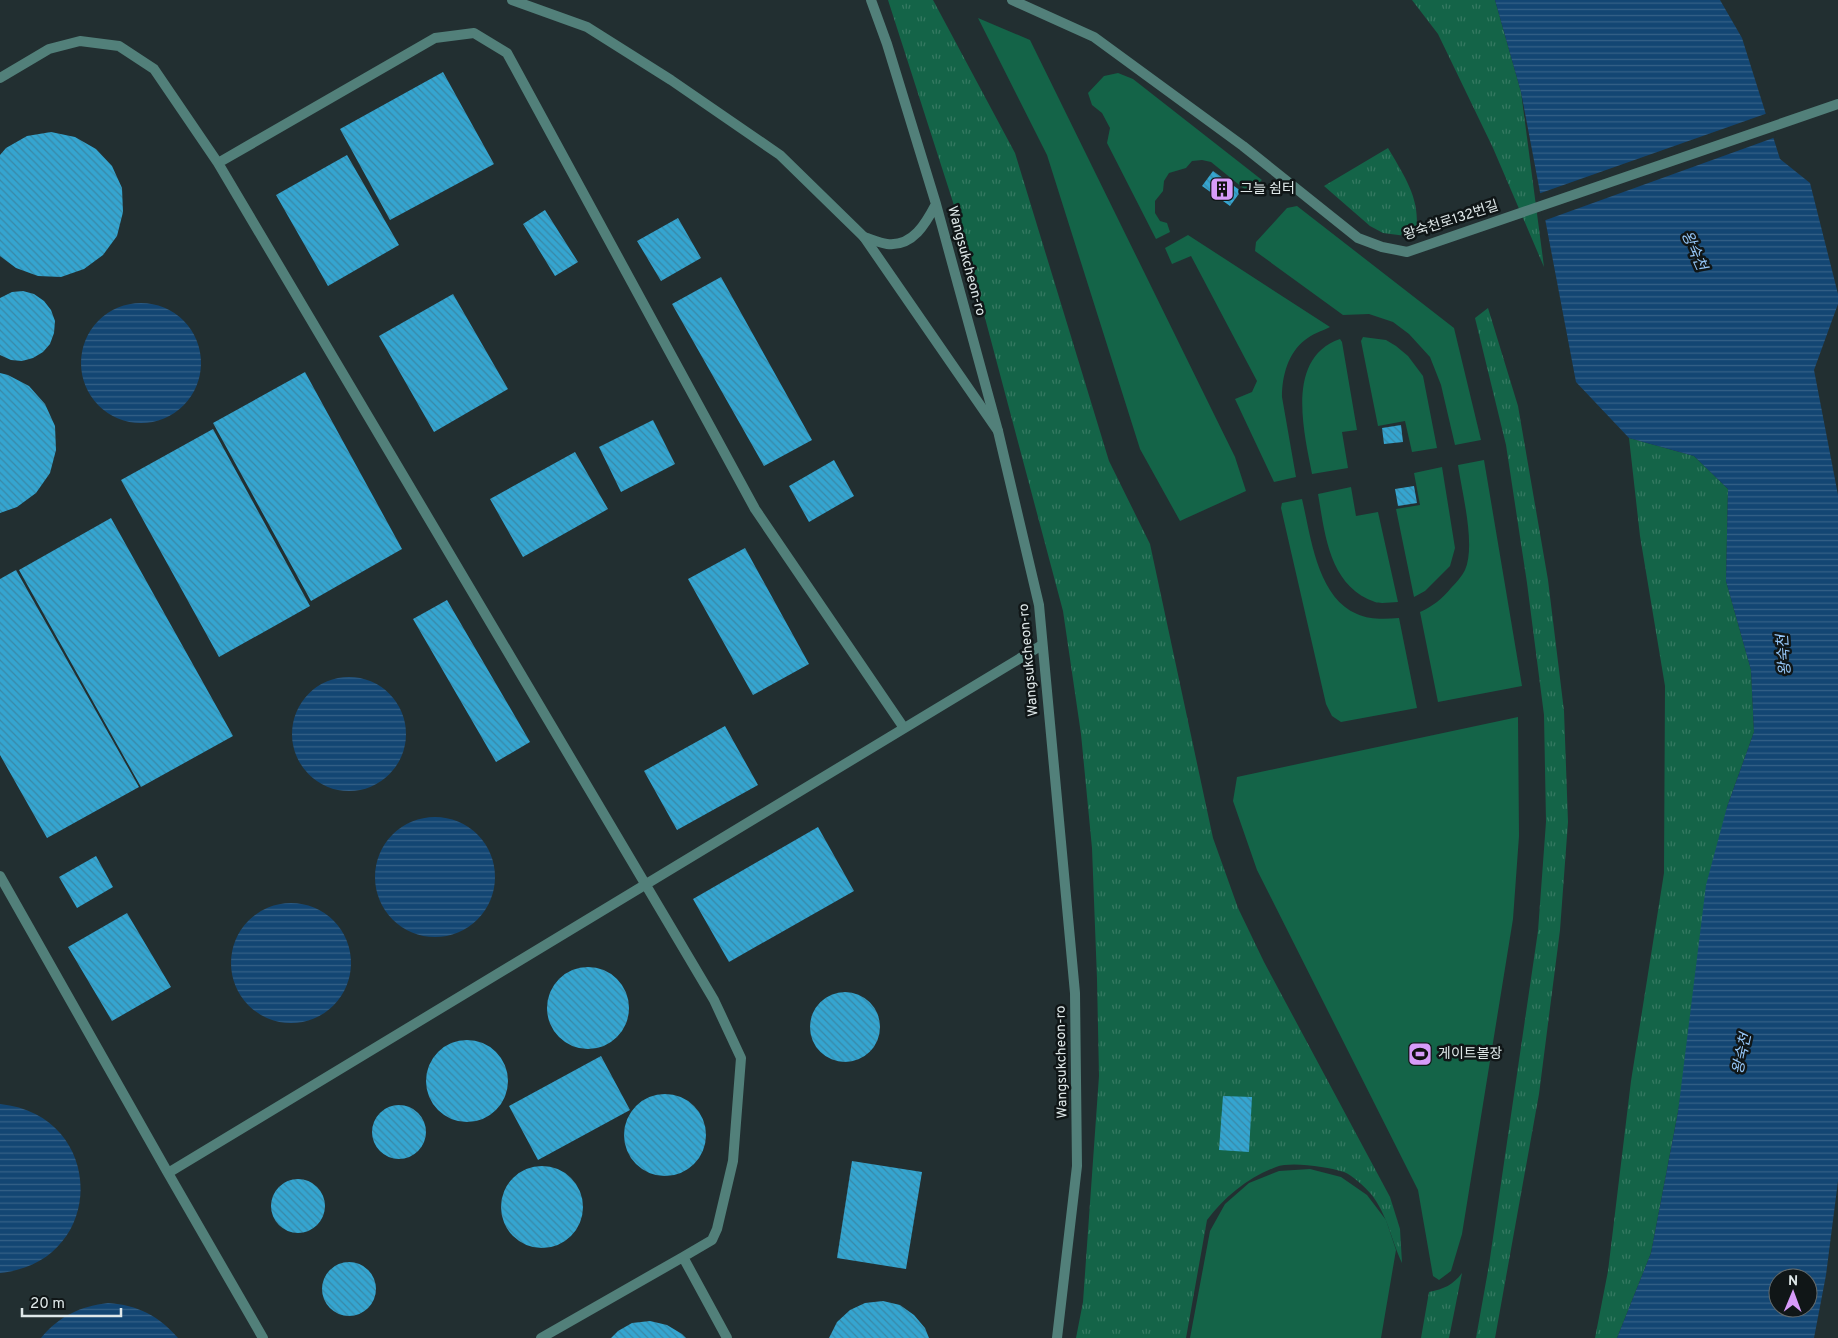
<svg xmlns="http://www.w3.org/2000/svg" width="1838" height="1338" viewBox="0 0 1838 1338" font-family="Overpass,'Noto Sans KR',sans-serif">
	<style>
		.grass { fill: url(#grass-tufts) }
		.green { fill: #146448 }
		.water { fill: url(#water-rules); fill-rule: evenodd }
		.pier { fill: #222f31 }
		.building { fill: url(#building-back-hatch) }
		.lines { fill: none; stroke-linecap: round; stroke-linejoin: round }
		.service { stroke: #52807a; stroke-width: 10 }
		.minor { stroke: #52807a; stroke-width: 10 }
		.tertiary { stroke: #52807a; stroke-width: 10 }
		.labels { text-anchor: middle; dominant-baseline: central; stroke-width: 5; stroke-linejoin: round; paint-order: stroke }
		.poi-label { font-size: 14px; fill: #dfe8e9; stroke: #101617; text-anchor: start }
		.street-label { font-size: 14px; fill: #dfe8e9; stroke: #101617 }
		.water-label { font-size: 15px; font-style: italic; fill: #96c7f8; stroke: #101617 }
	</style>
	<defs>
		<pattern id="grass-tufts" width="24" height="20" patternUnits="userSpaceOnUse" patternTransform="scale(1.25)"><rect width="24" height="20" fill="#146448"/><path d="M3 7l-1-3M5 7V3M7 7l1-3M15 17l-1-3M17 17v-4M19 17l1-3" fill="none" stroke="#367a62"/></pattern>
		<pattern id="water-rules" width="6" height="5" patternUnits="userSpaceOnUse" patternTransform="scale(1.25)"><rect width="6" height="5" fill="#134673"/><path d="M0 2.5h6" fill="none" stroke="#356187"/></pattern>
		<pattern id="building-back-hatch" width="6" height="6" patternUnits="userSpaceOnUse" patternTransform="scale(1.25)"><rect width="6" height="6" fill="#35a5d0"/><path d="M-1 5l2 2M0 0l6 6M5-1l2 2" fill="none" stroke="#3988a7"/></pattern>
	</defs>
	<rect width="100%" height="100%" fill="#222f31"/>
	<path class="grass" d="M 888,0 L 933,0 L 1015,153 L 1109,461 L 1150,544 L 1213,838 L 1238,908 L 1264,962 L 1390,1197 L 1400,1229 L 1402,1263 C 1391,1239 1387,1214 1371,1194 C 1365,1187 1352,1175 1344,1172 C 1328,1167 1291,1161 1276,1167 C 1249,1177 1224,1197 1207,1220 L 1186,1338 L 1076,1338 L 1083,1302 L 1099,1076 L 1097,979 L 1092,848 L 1081,734 L 1063,611 L 960,224 Z
		M 1412,0 L 1495,0 L 1521,92 L 1544,267 L 1493,148 L 1438,34 Z
		M 1388,148 C 1403,174 1421,199 1416,230 L 1406,236 L 1383,233 L 1370,226 L 1324,186 Z
		M 1488,308 L 1518,406 L 1548,580 L 1564,711 L 1568,822 L 1560,930 L 1539,1094 L 1495,1338 L 1476,1338 L 1489,1265 L 1538,931 L 1546,822 L 1544,715 L 1527,583 L 1506,445 L 1475,318 Z
		M 1629,438 L 1694,456 L 1728,489 L 1726,581 L 1751,670 L 1754,732 L 1727,807 L 1678,1112 L 1651,1253 L 1617,1338 L 1595,1338 L 1608,1271 L 1631,1081 L 1664,873 L 1665,686 L 1640,536 Z
		M 1462,1273 L 1449,1338 L 1421,1338 L 1429,1292 C 1444,1289 1453,1285 1462,1273 Z"/>
	<path class="green" d="M 978,18 L 1030,40 L 1235,457 L 1246,491 L 1180,521 L 1140,449 L 1047,155 Z
		M 1118,73 L 1133,79 L 1262,180 L 1248,192 L 1211,162 L 1202,160 L 1192,161 L 1186,168 L 1169,173 L 1164,181 L 1163,191 L 1155,201 L 1155,213 L 1160,221 L 1167,223 L 1170,232 L 1156,239 L 1107,143 L 1110,128 L 1102,113 L 1092,105 L 1088,93 L 1104,76 Z
		M 1297,206 L 1454,328 L 1481,440 L 1455,445 L 1441,385 L 1430,357 L 1409,334 L 1393,322 L 1369,314 L 1343,315 L 1255,251 L 1256,242 L 1287,208 Z
		M 1188,235 L 1330,327 C 1322,331 1312,334 1305,340 C 1288,353 1282,376 1282,397 L 1296,477 L 1274,482 L 1235,399 L 1252,392 L 1257,381 L 1191,256 L 1172,264 L 1165,248 Z
		M 1363,337 L 1386,340 L 1396,346 L 1408,356 L 1423,376 L 1437,448 L 1412,452 L 1405,421 L 1378,426 L 1361,341 Z
		M 1340,339 L 1342,342 L 1357,430 L 1342,432 L 1348,468 L 1312,474 C 1304,432 1285,358 1340,339 Z
		M 1484,460 L 1522,686 L 1438,702 L 1420,612 C 1432,607 1443,598 1451,588 C 1456,583 1462,576 1465,570 C 1476,545 1462,493 1458,465 Z
		M 1442,467 L 1455,548 L 1450,566 L 1425,591 L 1414,597 L 1396,509 L 1420,505 L 1414,473 Z
		M 1351,487 L 1356,516 L 1378,512 L 1398,602 C 1391,602 1381,604 1375,602 C 1329,586 1325,534 1318,494 Z
		M 1302,499 C 1311,537 1317,597 1357,614 C 1370,620 1385,619 1399,618 L 1417,708 L 1341,722 L 1332,716 L 1326,704 L 1281,508 L 1282,503 Z
		M 1518,717 L 1519,836 L 1513,919 L 1462,1234 L 1451,1271 L 1439,1280 L 1433,1276 L 1418,1190 L 1257,870 L 1233,801 L 1237,777 Z
		M 1310,1169 L 1341,1177 L 1367,1195 L 1386,1220 L 1396,1250 L 1381,1338 L 1190,1338 L 1210,1231 L 1225,1204 L 1249,1183 L 1279,1171 Z"/>
	<path class="water" d="M 1495,0 L 1720,0 L 1742,38 L 1780,159 L 1810,183 L 1838,294 L 1838,304 L 1814,370 L 1838,495 L 1838,1181 L 1826,1275 L 1814,1338 L 1617,1338 L 1651,1253 L 1678,1112 L 1706,885 L 1727,807 L 1754,732 L 1751,670 L 1726,581 L 1728,489 L 1694,456 L 1629,438 L 1576,382 L 1521,92 ZM 1778,1278 L 1808,1278 L 1808,1308 L 1778,1308 Z
		M81 363a60 60 0 1 1 120 0a60 60 0 1 1-120 0Z
		M292 734a57 57 0 1 1 114 0a57 57 0 1 1-114 0Z
		M375 877a60 60 0 1 1 120 0a60 60 0 1 1-120 0Z
		M231 963a60 60 0 1 1 120 0a60 60 0 1 1-120 0Z
		M 0,1104 C 108,1115 107,1263 0,1273 Z
		M 108,1303 C 138,1305 159,1316 178,1338 L 41,1338 C 59,1316 81,1306 108,1303 Z"/>
	<path class="pier" d="M 1768,113 L 1776,137 L 1543,221 L 1538,194 Z"/>
	<path class="building" d="M 443,72 L 494,164 L 390,220 L 340,129 Z
		M 51,132 L 75,137 L 96,149 L 112,166 L 122,188 L 123,212 L 117,236 L 103,255 L 84,269 L 61,277 L 38,276 L 16,268 L 0,256 L 0,155 L 6,148 L 27,136 Z
		M 347,155 L 399,245 L 328,286 L 276,195 Z
		M 1213,171 L 1241,191 L 1230,206 L 1202,186 Z
		M 545,210 L 578,262 L 555,276 L 523,224 Z
		M 678,218 L 701,258 L 661,281 L 637,241 Z
		M 721,277 L 812,440 L 764,466 L 672,304 Z
		M 23,291 L 34,294 L 44,301 L 51,310 L 55,321 L 54,333 L 50,344 L 43,352 L 33,358 L 22,361 L 11,360 L 0,355 L 0,298 L 12,292 Z
		M 453,294 L 508,389 L 434,432 L 379,336 Z
		M 305,372 L 402,549 L 311,601 L 213,423 Z
		M 0,373 L 8,375 L 29,386 L 45,404 L 55,426 L 56,450 L 50,473 L 36,493 L 17,507 L 0,513 Z
		M 653,420 L 675,464 L 621,492 L 599,447 Z
		M 1401,425 L 1403,442 L 1384,444 L 1382,428 Z
		M 213,429 L 310,606 L 219,657 L 121,480 Z
		M 575,452 L 608,509 L 523,557 L 490,499 Z
		M 834,460 L 854,496 L 809,522 L 789,486 Z
		M 1414,486 L 1417,503 L 1398,506 L 1395,489 Z
		M 111,518 L 233,736 L 141,787 L 19,570 Z
		M 745,548 L 809,664 L 753,695 L 688,579 Z
		M 16,570 L 139,787 L 47,838 L 0,755 L 0,579 Z
		M 447,600 L 530,742 L 496,762 L 413,619 Z
		M 725,726 L 758,785 L 677,830 L 644,771 Z
		M 818,827 L 854,891 L 729,962 L 693,899 Z
		M 96,856 L 113,887 L 77,908 L 59,877 Z
		M 127,913 L 171,987 L 112,1021 L 68,947 Z
		M547 1008a41 41 0 1 1 82 0a41 41 0 1 1-82 0Z
		M810 1027a35 35 0 1 1 70 0a35 35 0 1 1-70 0Z
		M426 1081a41 41 0 1 1 82 0a41 41 0 1 1-82 0Z
		M 601,1056 L 630,1110 L 538,1160 L 509,1106 Z
		M624 1135a41 41 0 1 1 82 0a41 41 0 1 1-82 0Z
		M 1223,1096 L 1252,1097 L 1249,1152 L 1219,1150 Z
		M372 1132a27 27 0 1 1 54 0a27 27 0 1 1-54 0Z
		M 852,1161 L 922,1172 L 906,1269 L 837,1258 Z
		M501 1207a41 41 0 1 1 82 0a41 41 0 1 1-82 0Z
		M271 1206a27 27 0 1 1 54 0a27 27 0 1 1-54 0Z
		M322 1289a27 27 0 1 1 54 0a27 27 0 1 1-54 0Z
		M 883,1301 L 900,1305 L 914,1315 L 925,1328 L 929,1338 L 829,1338 L 837,1322 L 850,1310 L 865,1303 Z
		M 650,1321 L 667,1325 L 682,1334 L 686,1338 L 611,1338 L 618,1331 L 632,1323 Z"/>
	<g class="lines">
		<path class="service" d="M 0,78 L 49,49 L 80,41 L 119,46 L 154,69 L 218,163 L 714,1000 L 741,1058 L 733,1161 L 717,1229 L 712,1240 L 683,1257
			M 218,163 L 435,38 L 474,33 L 507,53 L 755,509 L 904,728
			M 0,876 L 168,1173
			M 263,1338 L 168,1173 L 1042,645
			M 541,1338 L 683,1257 L 727,1338"/>
		<path class="minor" d="M 871,0 L 887,44 L 936,204 L 998,431 L 1039,605 L 1075,993 L 1077,1166 L 1057,1338
			M 1012,0 L 1094,37 L 1243,146 L 1358,238 L 1382,247 L 1407,252 L 1838,104
			M 864,237 C 871,239 879,243 887,244 C 913,247 926,223 936,204"/>
		<path class="tertiary" d="M 512,0 L 587,27 L 671,80 L 780,155 L 864,237 L 998,431"/>
	</g>
	<defs>
		<g id="building-square" transform="scale(1.25)"><rect x="-9" y="-9" width="18" height="18" rx="4" fill="#d79bf9" stroke="#101617"/><path d="M-4-6H4V6H1V3H-1V6H-4ZM-2.5-4.3h1.7v1.8h-1.7ZM.8-4.3h1.7v1.8H.8ZM-2.5-1h1.7V.8h-1.7ZM.8-1h1.7V.8H.8Z" fill="#111"/></g>
		<g id="stadium-square" transform="scale(1.25)"><rect x="-9" y="-9" width="18" height="18" rx="4" fill="#d79bf9" stroke="#101617"/><path d="M0-5a6.5 5 0 1 0 0 10a6.5 5 0 1 0 0-10ZM-3.5-1.8h7v3.6h-7Z" fill="#111"/></g>
	</defs>
	<g fill-rule="evenodd">
		<use href="#building-square" x="1222" y="189"/>
		<use href="#stadium-square" x="1420" y="1054"/>
	</g>
	<g class="labels">
		<g class="poi-label">
			<text x="1240" y="189">그늘 쉼터</text>
			<text x="1438" y="1054">게이트볼장</text>
		</g>
		<g class="street-label">
			<text transform="translate(1451 221) rotate(-18)">왕숙천로132번길</text>
			<text transform="translate(966 261) rotate(75)">Wangsukcheon-ro</text>
			<text transform="translate(1029 660) rotate(-95)">Wangsukcheon-ro</text>
			<text transform="translate(1062 1062) rotate(-91)">Wangsukcheon-ro</text>
		</g>
		<g class="water-label">
			<text transform="translate(1693 251) rotate(66)">왕숙천</text>
			<text transform="translate(1785 655) rotate(-94)">왕숙천</text>
			<text transform="translate(1743 1054) rotate(-78)">왕숙천</text>
		</g>
	</g>
	<g transform="translate(1793 1293) rotate(1)"><circle r="24" fill="#101617" stroke="#636a6b"/>
	<path d="M0-4L9 19L0 12L-9 19Z" fill="#d79bf9"/>
	<text y="-8" font-size="14" font-weight="bold" text-anchor="middle" fill="#dfe8e9">N</text>
	</g>
	<path d="M22 1308v8h99v-8" fill="none" stroke="#dfe8e9" stroke-width="2.5"/>
	<text x="30" y="1308" font-size="15" fill="#dfe8e9" stroke="#101617" stroke-width="4" paint-order="stroke">20 m</text>
</svg>
